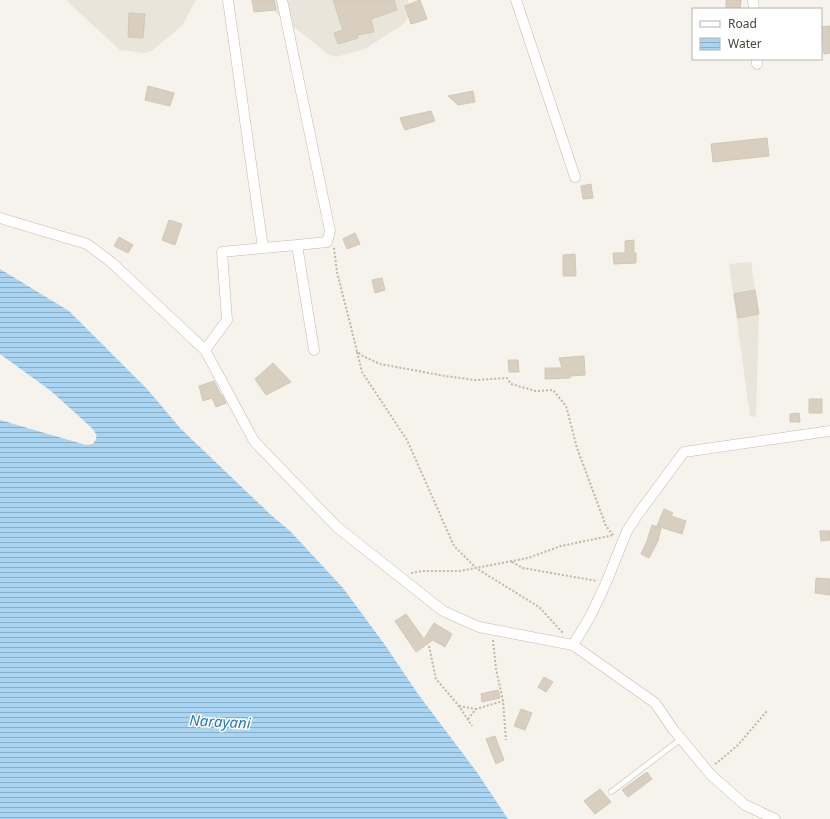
<svg xmlns="http://www.w3.org/2000/svg" width="830" height="819" viewBox="0 0 830 819" font-family="'Noto Sans',sans-serif">
	<style>
		.residential { fill: #eae5da }
		.water { fill: url(#water-rules) }
		.building { fill: #d8cfc1; stroke: #d3c7b4 }
		.lines { fill: none; stroke-linecap: round; stroke-linejoin: round }
		.lane-casing { stroke: #c2bbae; stroke-width: 6 }
		.street-casing { stroke: #c2bbae; stroke-width: 11 }
		.path { stroke: #c4b79f; stroke-width: 2; stroke-dasharray: 2 2; stroke-linecap: butt }
		.lane { stroke: #fff; stroke-width: 5 }
		.street { stroke: #fff; stroke-width: 10 }
		.labels { text-anchor: middle; dominant-baseline: central; stroke-width: 3; stroke-linejoin: round; paint-order: stroke }
		.water-label { font-size: 15px; font-style: italic; fill: #2e7ab2; stroke: #fff }
	</style>
	<defs>
		<pattern id="water-rules" width="6" height="5" patternUnits="userSpaceOnUse"><rect width="6" height="5" fill="#a9d4f2"/><path d="M0 2.5h6" fill="none" stroke="#8caec5"/></pattern>
	</defs>
	<rect width="100%" height="100%" fill="#f6f3ec"/>
	<path class="residential" d="M 67,0 L 196,0 L 182,26 L 153,50 L 145,53 L 120,50 L 71,5 Z
		M 270,0 L 408,0 L 410,13 L 405,23 L 365,49 L 336,57 L 328,54 L 276,13 Z
		M 751,262 L 759,314 L 756,417 L 750,416 L 729,264 Z"/>
	<path class="water" d="M 0,269 L 69,311 L 148,390 L 180,428 L 271,515 L 290,531 L 343,588 L 385,645 L 418,694 L 476,771 L 508,819 L 0,819 L 0,420 L 86,445 L 93,444 C 98,438 97,435 93,429 L 51,391 L 0,354 Z"/>
	<path class="building" d="M 252,0 L 274,0 L 276,10 L 254,12 Z
		M 333,0 L 394,0 L 397,10 L 371,19 L 374,32 L 357,35 L 358,38 L 338,44 L 334,33 L 343,30 Z
		M 420,0 L 427,19 L 411,24 L 405,6 Z
		M 726,0 L 741,0 L 740,9 L 726,9 Z
		M 129,13 L 145,14 L 143,38 L 128,37 Z
		M 830,26 L 830,53 L 824,54 L 821,27 Z
		M 148,86 L 174,93 L 170,106 L 145,100 Z
		M 473,91 L 475,102 L 458,105 L 448,96 Z
		M 431,111 L 435,121 L 405,130 L 400,118 Z
		M 767,138 L 769,156 L 713,162 L 711,144 Z
		M 591,184 L 593,198 L 583,199 L 581,186 Z
		M 169,220 L 182,224 L 175,245 L 162,240 Z
		M 355,233 L 360,244 L 347,249 L 343,239 Z
		M 119,237 L 133,245 L 128,253 L 114,246 Z
		M 634,240 L 634,253 L 636,253 L 636,263 L 614,264 L 613,253 L 625,253 L 625,241 Z
		M 575,254 L 576,276 L 563,276 L 563,255 Z
		M 382,278 L 385,290 L 375,293 L 372,280 Z
		M 755,290 L 759,314 L 738,318 L 734,294 Z
		M 584,356 L 585,375 L 570,376 L 570,378 L 545,379 L 545,368 L 562,368 L 559,358 Z
		M 508,360 L 518,360 L 519,372 L 509,372 Z
		M 273,363 L 291,382 L 266,395 L 255,379 Z
		M 214,381 L 221,395 L 222,395 L 226,403 L 216,407 L 212,398 L 203,401 L 199,386 Z
		M 809,399 L 822,399 L 822,413 L 809,413 Z
		M 799,413 L 800,422 L 790,422 L 790,414 Z
		M 664,509 L 673,513 L 671,516 L 686,521 L 682,534 L 657,526 Z
		M 652,525 L 661,528 L 658,541 L 649,558 L 641,554 L 647,541 Z
		M 820,531 L 830,531 L 830,540 L 821,541 Z
		M 816,578 L 830,579 L 830,595 L 815,593 Z
		M 406,614 L 424,639 L 434,623 L 452,634 L 445,647 L 433,640 L 416,652 L 395,621 Z
		M 544,677 L 553,682 L 546,692 L 538,687 Z
		M 498,690 L 500,698 L 482,702 L 481,694 Z
		M 521,709 L 532,713 L 525,730 L 514,726 Z
		M 495,736 L 504,760 L 496,764 L 486,739 Z
		M 647,772 L 652,779 L 628,797 L 622,790 Z
		M 600,789 L 611,802 L 595,814 L 584,801 Z"/>
	<g class="lines">
		<g class="lane-casing">
			<path id="lane" d="M 611,792 L 681,739"/>
		</g>
		<g class="street-casing">
			<path id="street" d="M 282,0 L 330,231 L 327,242 L 297,245
				M 516,0 L 575,177
				M 753,0 L 754,9
				M 757,59 L 757,64
				M 0,218 L 87,244 L 111,262 L 205,350 L 254,441 L 337,527 L 443,611 L 479,627 L 573,645 L 655,703 L 673,729 L 711,775 L 745,805 L 775,819
				M 263,248 L 297,245 L 314,350
				M 205,350 L 227,320 L 222,252 L 263,248 L 228,0
				M 573,645 L 591,615 L 606,583 L 627,531 L 638,514 L 684,452 L 830,431"/>
		</g>
		<path class="path" d="M 334,248 L 337,272 L 357,351 L 361,355 L 380,364 L 445,376 L 475,380 L 507,378 L 511,384 L 536,391 L 553,390 L 566,406 L 577,448 L 606,526 L 613,535
			M 357,352 L 362,372 L 407,440 L 454,546 L 476,568 L 539,607 L 563,633
			M 512,562 L 523,568 L 597,581
			M 411,573 L 422,571 L 460,571 L 528,558 L 561,546 L 614,535
			M 493,640 L 496,669 L 503,701 L 506,740
			M 429,646 L 436,679 L 459,706 L 472,726
			M 459,706 L 476,709
			M 468,719 L 476,709 L 503,701
			M 715,764 L 718,762 L 738,745 L 767,711"/>
		<use href="#lane" class="lane"/>
		<use href="#street" class="street"/>
	</g>
	<g class="labels">
		<g class="water-label">
			<text transform="translate(220 721) rotate(3)">Narayani</text>
		</g>
	</g>
	<rect x="692" y="8" width="130" height="52" fill="#ffffff" stroke="#b7b4b0"/>
	<rect x="700" y="21" width="20" height="6" fill="#ffffff" stroke="#b7b4b0"/>
	<text x="728" y="28" font-size="12" fill="#4b4439">Road</text>
	<rect x="700" y="38" width="20" height="12" fill="url(#water-rules)" stroke="#b7b4b0"/>
	<text x="728" y="48" font-size="12" fill="#4b4439">Water</text>
</svg>
